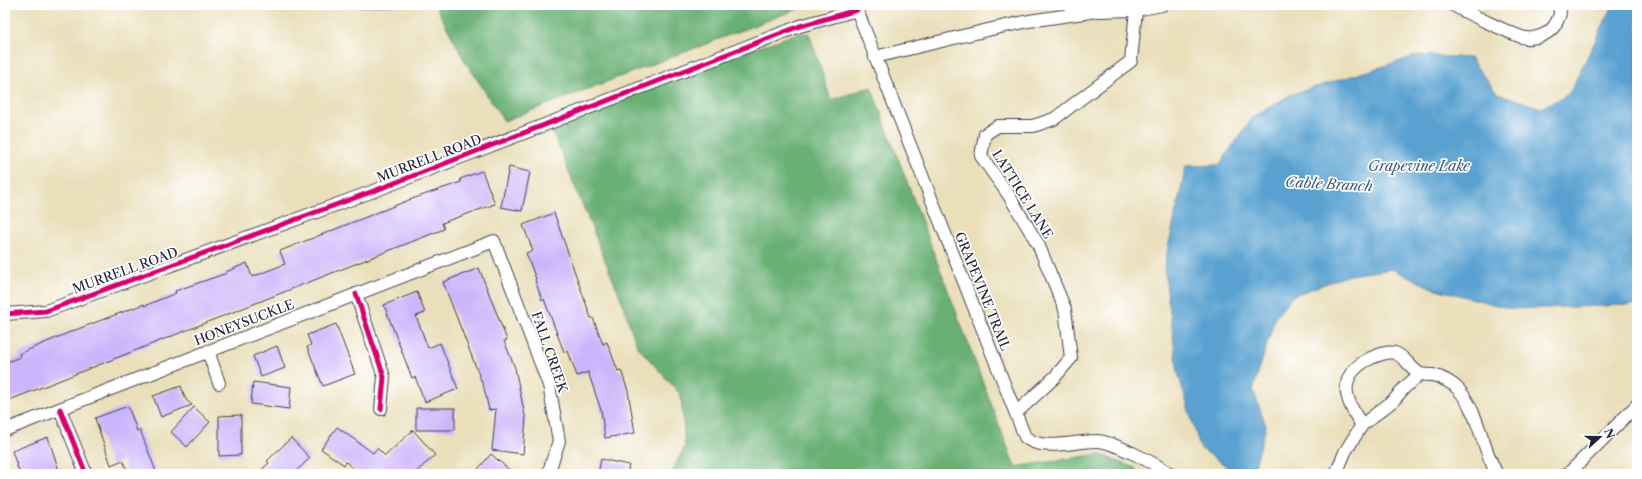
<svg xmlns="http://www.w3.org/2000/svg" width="1642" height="479" viewBox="0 0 1642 479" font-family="'Libre Caslon Text',serif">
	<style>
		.forest { fill: #69b075; stroke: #466958 }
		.water { fill: #59a1d0; stroke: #3e6286 }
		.building { fill: #ccb6fb }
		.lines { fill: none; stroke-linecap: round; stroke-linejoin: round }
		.minor-casing { stroke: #403e4e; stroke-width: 14 }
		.minor { stroke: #fff; stroke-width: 12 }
		.cycleway-casing { stroke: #fff; stroke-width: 8 }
		.cycleway { stroke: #d6006c; stroke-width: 5 }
		.labels { text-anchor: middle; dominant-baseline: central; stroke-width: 3.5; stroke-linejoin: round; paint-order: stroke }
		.street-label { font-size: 13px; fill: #22223b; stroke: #fff }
		.water-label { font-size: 14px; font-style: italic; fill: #3b5b7e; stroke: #fff }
	</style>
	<rect width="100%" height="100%" fill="#fff"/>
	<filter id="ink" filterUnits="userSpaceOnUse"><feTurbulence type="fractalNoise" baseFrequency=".025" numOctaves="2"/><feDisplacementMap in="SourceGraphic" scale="8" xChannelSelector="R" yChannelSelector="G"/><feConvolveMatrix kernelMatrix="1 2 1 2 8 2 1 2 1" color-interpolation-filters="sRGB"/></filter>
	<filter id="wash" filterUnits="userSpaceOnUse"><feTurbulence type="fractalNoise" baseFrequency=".012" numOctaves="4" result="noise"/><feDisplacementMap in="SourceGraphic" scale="16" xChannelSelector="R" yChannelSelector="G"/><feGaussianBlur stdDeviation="0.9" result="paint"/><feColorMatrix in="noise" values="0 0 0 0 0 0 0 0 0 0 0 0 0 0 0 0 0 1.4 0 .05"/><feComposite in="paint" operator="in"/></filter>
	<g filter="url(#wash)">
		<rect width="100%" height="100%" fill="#eadfba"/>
		<path class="forest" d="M 224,5 L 397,5 L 261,9 Z
			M 435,5 L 808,5 L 504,121 L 465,61 Z
			M 809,33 L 831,100 L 871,87 L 1015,467 L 1099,454 L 1135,468 L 1138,474 L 671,474 L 685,446 L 681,395 L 637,346 L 621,299 L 549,123 L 795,34 Z"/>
		<path class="water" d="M 1613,5 L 1637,5 L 1637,303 L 1632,305 L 1512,309 L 1432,288 L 1392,269 L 1349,275 L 1292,296 L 1275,318 L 1253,390 L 1266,426 L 1253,474 L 1238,474 L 1200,448 L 1178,373 L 1164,267 L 1186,166 L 1219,165 L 1253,117 L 1290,95 L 1420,55 L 1470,58 L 1497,93 L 1541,108 L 1569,94 Z"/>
		<g id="blocks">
			<path class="building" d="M 509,167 L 530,172 L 522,211 L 501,207 Z
				M 482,171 L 495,204 L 442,223 L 444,229 L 7,401 L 5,396 L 5,363 L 20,357 L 19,354 L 70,332 L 144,304 L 144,306 L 176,293 L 175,291 L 227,273 L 226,272 L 247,263 L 252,277 L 285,264 L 280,251 L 409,200 L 461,182 L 460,179 Z
				M 554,213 L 591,318 L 593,318 L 603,344 L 607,342 L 618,371 L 621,370 L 628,391 L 635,433 L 605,438 L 601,410 L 588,372 L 577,376 L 568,351 L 564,352 L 544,299 L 542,300 L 535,280 L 536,279 L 526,253 L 533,251 L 523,225 Z
				M 479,268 L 507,340 L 504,341 L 515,368 L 525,416 L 526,417 L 523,454 L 492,450 L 496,409 L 489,410 L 484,388 L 443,282 Z
				M 417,292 L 425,313 L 416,316 L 428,348 L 440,343 L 458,389 L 425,402 L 415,377 L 412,378 L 384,305 Z
				M 336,324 L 355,374 L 323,386 L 307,347 L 311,345 L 307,335 Z
				M 277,346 L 285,368 L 261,377 L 253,356 Z
				M 253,382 L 291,387 L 289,409 L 251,404 Z
				M 181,386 L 186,400 L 192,405 L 161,417 L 153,396 Z
				M 128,406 L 137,431 L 140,430 L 157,474 L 128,474 L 123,460 L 111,465 L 95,418 Z
				M 194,407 L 210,422 L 187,447 L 171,432 Z
				M 416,408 L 455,408 L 455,430 L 416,430 Z
				M 241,415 L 241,455 L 219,456 L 219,416 Z
				M 337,427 L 373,453 L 377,448 L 385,456 L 413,430 L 435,455 L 414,474 L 359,474 L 346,462 L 344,465 L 321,449 Z
				M 48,437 L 60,474 L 20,474 L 12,451 Z
				M 291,438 L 310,458 L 293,474 L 257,474 L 269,463 L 267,461 Z
				M 491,454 L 514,474 L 474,474 Z
				M 601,459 L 629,465 L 627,474 L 598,474 Z"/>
		</g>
	</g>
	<g filter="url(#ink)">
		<use href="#blocks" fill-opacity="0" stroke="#403e4e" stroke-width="1"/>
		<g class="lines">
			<g class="minor-casing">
				<path id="minor" d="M 1453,5 C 1463,11 1517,37 1526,38 C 1537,39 1549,34 1555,25 C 1559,18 1562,12 1558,5
					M 875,57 L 996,28 L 1029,21 L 1097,11 L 1136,10 L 1162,5
					M 356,294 L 384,377 L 381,409
					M 5,314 L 46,311 L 379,189 L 800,26 L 857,10 L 1025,437 C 1042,452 1075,441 1096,441 C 1111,440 1157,465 1171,474
					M 208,351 L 219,383
					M 60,409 L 86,474
					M 1016,413 L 1055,377 L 1071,358 L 1065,309 L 1038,244 L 1008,194 L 981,156 L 985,134 L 998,126 L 1033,126 L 1054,119 L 1131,61 L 1136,10
					M 1362,425 C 1344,399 1336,375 1371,358 C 1378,355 1387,351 1395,353 C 1406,357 1411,370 1421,374 C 1425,375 1429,375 1433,375 C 1443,378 1453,383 1459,390 C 1479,413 1482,448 1497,474
					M 5,430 L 494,241 L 549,385 L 559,441 L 548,474
					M 1336,474 L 1345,452 L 1362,425 L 1394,400 L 1404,388 L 1420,374
					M 1568,474 L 1637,405"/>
			</g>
			<use href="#minor" class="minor"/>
			<g class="cycleway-casing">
				<path id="cycleway" d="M 356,294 L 384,377 L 381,409
					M 5,314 L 46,311 L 379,189 L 800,26 L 857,10
					M 60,409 L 86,474"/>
			</g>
			<use href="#cycleway" class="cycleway"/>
		</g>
	</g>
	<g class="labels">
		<g class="street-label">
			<text transform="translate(429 158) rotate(-21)">MURRELL ROAD</text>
			<text transform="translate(1023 194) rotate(58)">LATTICE LANE</text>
			<text transform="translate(125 270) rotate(-20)">MURRELL ROAD</text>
			<text transform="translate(983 291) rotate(68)">GRAPEVINE TRAIL</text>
			<text transform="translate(244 322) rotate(-21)">HONEYSUCKLE</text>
			<text transform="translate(550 352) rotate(71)">FALL CREEK</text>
		</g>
		<g class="water-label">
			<text x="1419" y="166">Grapevine Lake</text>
			<text transform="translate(1329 184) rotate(3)">Cable Branch</text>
		</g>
	</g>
	<rect width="1642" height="479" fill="none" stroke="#fff" stroke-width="20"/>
	<g transform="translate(1600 437) rotate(69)" stroke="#ffffff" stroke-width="3" paint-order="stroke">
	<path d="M0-3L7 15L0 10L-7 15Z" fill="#22223b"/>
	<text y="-6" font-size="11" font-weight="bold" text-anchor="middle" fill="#22223b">N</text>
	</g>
</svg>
